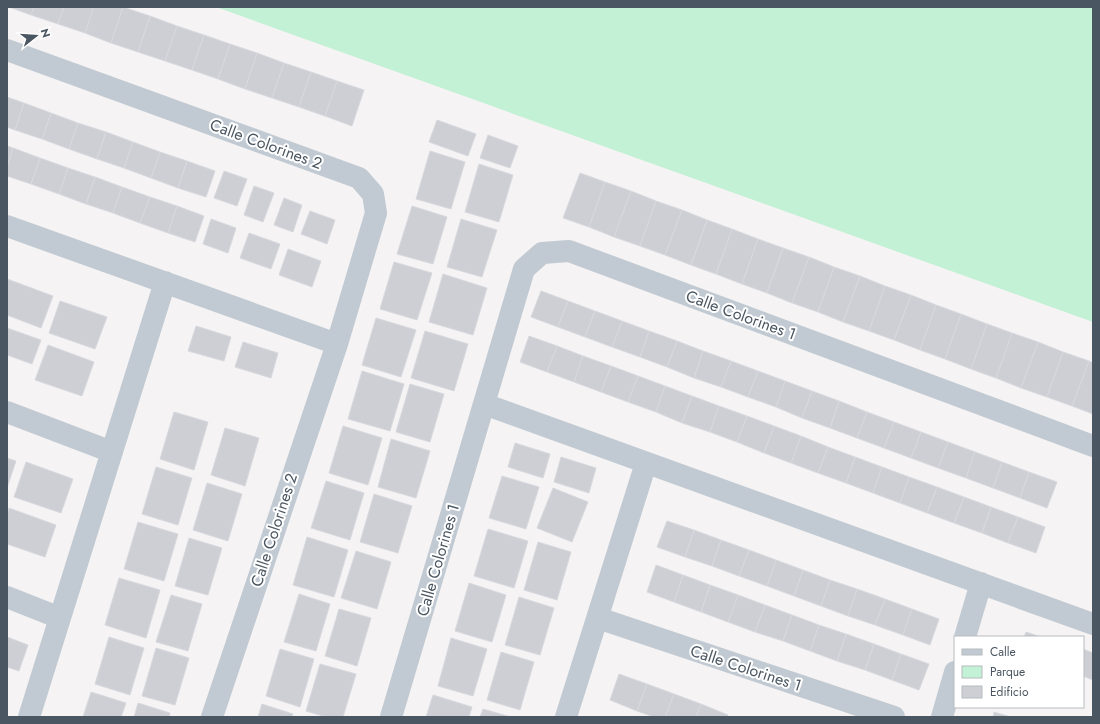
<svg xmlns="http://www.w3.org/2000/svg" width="1100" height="724" viewBox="0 0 1100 724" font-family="Jost,sans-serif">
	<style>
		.green { fill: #c3f1d5 }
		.building { fill: #cdcfd5; stroke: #d7d9de }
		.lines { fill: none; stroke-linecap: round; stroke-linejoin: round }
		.minor { stroke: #c1cad2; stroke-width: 22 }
		.labels { text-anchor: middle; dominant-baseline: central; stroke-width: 4; stroke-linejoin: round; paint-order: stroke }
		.street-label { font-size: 16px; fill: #4a5661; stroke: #fff }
	</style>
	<rect width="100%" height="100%" fill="#f5f3f3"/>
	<path class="green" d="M 216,7 L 1093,7 L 1093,322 Z"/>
	<path class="building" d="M 9,7 L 34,7 L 31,15 Z
		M 34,7 L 64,7 L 58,24 L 31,15 Z
		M 64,7 L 94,7 L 85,33 L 58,24 Z
		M 94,7 L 123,7 L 111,43 L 85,33 Z
		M 123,7 L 150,16 L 138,52 L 111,43 Z
		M 150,16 L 177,26 L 165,61 L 138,52 Z
		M 177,26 L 204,35 L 192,70 L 165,61 Z
		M 204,35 L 230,44 L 218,79 L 192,70 Z
		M 230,44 L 257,53 L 245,89 L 218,79 Z
		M 257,53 L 284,63 L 272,98 L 245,89 Z
		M 284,63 L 311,72 L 299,107 L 272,98 Z
		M 311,72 L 337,81 L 325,116 L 299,107 Z
		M 337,81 L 364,90 L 352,126 L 325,116 Z
		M 7,97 L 24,103 L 15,130 L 7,127 Z
		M 24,103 L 51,113 L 42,139 L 15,130 Z
		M 51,113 L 78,123 L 69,149 L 42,139 Z
		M 437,120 L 476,134 L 468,156 L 429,142 Z
		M 78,123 L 106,132 L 97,159 L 69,149 Z
		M 106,132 L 133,142 L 124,168 L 97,159 Z
		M 488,135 L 518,146 L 510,168 L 480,158 Z
		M 133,142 L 160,152 L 151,178 L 124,168 Z
		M 7,146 L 13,148 L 7,167 Z
		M 13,148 L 40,158 L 31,184 L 7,176 L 7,167 Z
		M 430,151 L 465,162 L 451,209 L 416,199 Z
		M 160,152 L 187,161 L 178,188 L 151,178 Z
		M 40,158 L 68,168 L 59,194 L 31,184 Z
		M 187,161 L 215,171 L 206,197 L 178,188 Z
		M 479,164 L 513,175 L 499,222 L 465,212 Z
		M 68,168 L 95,177 L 86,204 L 59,194 Z
		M 224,171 L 247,179 L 237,206 L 214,198 Z
		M 580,173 L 605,182 L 589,227 L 563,218 Z
		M 95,177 L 122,187 L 113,213 L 86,204 Z
		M 605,182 L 631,191 L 614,237 L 589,227 Z
		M 254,186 L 274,193 L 263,222 L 244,215 Z
		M 122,187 L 150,197 L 140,223 L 113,213 Z
		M 631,191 L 656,201 L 640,246 L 614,237 Z
		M 150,197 L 177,206 L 168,233 L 140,223 Z
		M 284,198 L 302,205 L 293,232 L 274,225 Z
		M 656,201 L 682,210 L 665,255 L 640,246 Z
		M 177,206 L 204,216 L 195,242 L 168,233 Z
		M 412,206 L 447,217 L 433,264 L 397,254 Z
		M 682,210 L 707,220 L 691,265 L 665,255 Z
		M 310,211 L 335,220 L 327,244 L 301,234 Z
		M 211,219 L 236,228 L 228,253 L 203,244 Z
		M 461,219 L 497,230 L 482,277 L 447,267 Z
		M 707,220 L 732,229 L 716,274 L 691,265 Z
		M 732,229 L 758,239 L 742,284 L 716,274 Z
		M 249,233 L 280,244 L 271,269 L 240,258 Z
		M 758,239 L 783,248 L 767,293 L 742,284 Z
		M 783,248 L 809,257 L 792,303 L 767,293 Z
		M 288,249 L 321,261 L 312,287 L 279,275 Z
		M 809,257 L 834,267 L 818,312 L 792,303 Z
		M 394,262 L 432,273 L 417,320 L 380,309 Z
		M 834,267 L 860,276 L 843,322 L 818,312 Z
		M 443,274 L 487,288 L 473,335 L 429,322 Z
		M 860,276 L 885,286 L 869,331 L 843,322 Z
		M 7,279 L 53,296 L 41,328 L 7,315 Z
		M 885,286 L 911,295 L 894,340 L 869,331 Z
		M 541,291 L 568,301 L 558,327 L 531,317 Z
		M 911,295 L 936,305 L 920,350 L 894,340 Z
		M 60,301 L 107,317 L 95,349 L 49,333 Z
		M 568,301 L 595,311 L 585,337 L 558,327 Z
		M 936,305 L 961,314 L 945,359 L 920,350 Z
		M 595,311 L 622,321 L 612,347 L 585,337 Z
		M 961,314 L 987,324 L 971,369 L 945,359 Z
		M 376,318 L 416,330 L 401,377 L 362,365 Z
		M 622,321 L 649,331 L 640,357 L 612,347 Z
		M 987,324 L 1012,333 L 996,378 L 971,369 Z
		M 196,326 L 231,337 L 224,361 L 188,351 Z
		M 7,328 L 41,340 L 32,364 L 7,355 Z
		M 425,331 L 468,344 L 454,391 L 411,378 Z
		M 649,331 L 677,341 L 667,367 L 640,357 Z
		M 1012,333 L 1038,342 L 1021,388 L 996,378 Z
		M 529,336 L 557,346 L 547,372 L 520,362 Z
		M 677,341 L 703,351 L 694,378 L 667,367 Z
		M 243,342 L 278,353 L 271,378 L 235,367 Z
		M 1038,342 L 1063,352 L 1047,397 L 1021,388 Z
		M 48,345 L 94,362 L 82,396 L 35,380 Z
		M 557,346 L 583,356 L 574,382 L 547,372 Z
		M 703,351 L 731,361 L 721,387 L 694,378 Z
		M 1063,352 L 1089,361 L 1072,406 L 1047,397 Z
		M 583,356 L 611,366 L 601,392 L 574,382 Z
		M 731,361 L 758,371 L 748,397 L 721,387 Z
		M 1089,361 L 1093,363 L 1093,414 L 1072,406 Z
		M 611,366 L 638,376 L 628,402 L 601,392 Z
		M 362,371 L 404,384 L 390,431 L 348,419 Z
		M 758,371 L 785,381 L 776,407 L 748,397 Z
		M 638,376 L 665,386 L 656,412 L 628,402 Z
		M 785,381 L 812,391 L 802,418 L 776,407 Z
		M 410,384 L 444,394 L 430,442 L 396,432 Z
		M 665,386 L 692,396 L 682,423 L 656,412 Z
		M 812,391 L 839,401 L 830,428 L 802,418 Z
		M 692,396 L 719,406 L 710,432 L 682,423 Z
		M 839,401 L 867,412 L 857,438 L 830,428 Z
		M 719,406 L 747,416 L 737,442 L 710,432 Z
		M 174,412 L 208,422 L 194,470 L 160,459 Z
		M 867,412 L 894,422 L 884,448 L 857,438 Z
		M 747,416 L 774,426 L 764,453 L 737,442 Z
		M 894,422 L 921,432 L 911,458 L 884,448 Z
		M 343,426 L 382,438 L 368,485 L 329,473 Z
		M 774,426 L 801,436 L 791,463 L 764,453 Z
		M 225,428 L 259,438 L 245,486 L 211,475 Z
		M 921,432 L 948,442 L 938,468 L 911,458 Z
		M 801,436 L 828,447 L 818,473 L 791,463 Z
		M 391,439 L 430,451 L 416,498 L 378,487 Z
		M 948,442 L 975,452 L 966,478 L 938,468 Z
		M 515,443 L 550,454 L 543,478 L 508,467 Z
		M 828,447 L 855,457 L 846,483 L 818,473 Z
		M 975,452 L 1002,462 L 993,488 L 966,478 Z
		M 561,457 L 596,468 L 589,493 L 554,482 Z
		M 855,457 L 882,467 L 873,493 L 846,483 Z
		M 7,458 L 16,461 L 7,488 Z
		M 26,462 L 73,479 L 61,513 L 14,497 Z
		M 1002,462 L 1029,472 L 1020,498 L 993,488 Z
		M 156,467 L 192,478 L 178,525 L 142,514 Z
		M 882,467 L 909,477 L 900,503 L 873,493 Z
		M 1029,472 L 1057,482 L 1047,508 L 1020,498 Z
		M 502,476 L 539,487 L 526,529 L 489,518 Z
		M 909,477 L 937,487 L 927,513 L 900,503 Z
		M 326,481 L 364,493 L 350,540 L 311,528 Z
		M 207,483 L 242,494 L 228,541 L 193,530 Z
		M 937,487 L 964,497 L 954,523 L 927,513 Z
		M 553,488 L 588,502 L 572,542 L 537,528 Z
		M 374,494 L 412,506 L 398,553 L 360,542 Z
		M 964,497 L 991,507 L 982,533 L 954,523 Z
		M 991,507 L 1018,517 L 1008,543 L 982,533 Z
		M 9,508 L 56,525 L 45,557 L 7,544 L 7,515 Z
		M 1018,517 L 1045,527 L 1036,553 L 1008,543 Z
		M 667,521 L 694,530 L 685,557 L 657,547 Z
		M 138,522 L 178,534 L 164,581 L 124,569 Z
		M 488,529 L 528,541 L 514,588 L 474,576 Z
		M 694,530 L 721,540 L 712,566 L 685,557 Z
		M 307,537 L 348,550 L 334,597 L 293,585 Z
		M 189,538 L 222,548 L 208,595 L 175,586 Z
		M 721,540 L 749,550 L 739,576 L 712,566 Z
		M 538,542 L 571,552 L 557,600 L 524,590 Z
		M 749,550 L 776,560 L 767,586 L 739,576 Z
		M 356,551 L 391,562 L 377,609 L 341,598 Z
		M 776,560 L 803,570 L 794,596 L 767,586 Z
		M 656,565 L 683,575 L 674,602 L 647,592 Z
		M 803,570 L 830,580 L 821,606 L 794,596 Z
		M 683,575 L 710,585 L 701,612 L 674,602 Z
		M 119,578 L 160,590 L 146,638 L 105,625 Z
		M 830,580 L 857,589 L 848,616 L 821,606 Z
		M 469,583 L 506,595 L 492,642 L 455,631 Z
		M 710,585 L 738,595 L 728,622 L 701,612 Z
		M 857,589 L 885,599 L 875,625 L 848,616 Z
		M 299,594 L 330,604 L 316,651 L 284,642 Z
		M 171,595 L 202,604 L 188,651 L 156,642 Z
		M 738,595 L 765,605 L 755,632 L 728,622 Z
		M 519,597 L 554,608 L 540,655 L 505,645 Z
		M 885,599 L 912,609 L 903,635 L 875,625 Z
		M 765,605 L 792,615 L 783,641 L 755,632 Z
		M 339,609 L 371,618 L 357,666 L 325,656 Z
		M 912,609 L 939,619 L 930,645 L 903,635 Z
		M 792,615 L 819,625 L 810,651 L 783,641 Z
		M 819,625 L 846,634 L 837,661 L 810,651 Z
		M 1026,632 L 1041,637 L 1024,637 Z
		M 846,634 L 874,644 L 865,670 L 837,661 Z
		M 7,637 L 28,645 L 19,671 L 7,667 Z
		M 109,637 L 144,648 L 130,695 L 95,684 Z
		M 451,638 L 487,649 L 473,696 L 438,686 Z
		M 874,644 L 901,654 L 892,680 L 865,670 Z
		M 156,648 L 189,658 L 175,705 L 142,696 Z
		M 280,649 L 314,659 L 300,707 L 266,696 Z
		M 1083,649 L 1093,653 L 1093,680 L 1083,676 Z
		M 501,652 L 534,662 L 520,710 L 487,700 Z
		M 901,654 L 929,664 L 919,690 L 892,680 Z
		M 320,664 L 356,674 L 343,717 L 326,717 L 306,711 Z
		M 619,674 L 647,684 L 637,711 L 610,700 Z
		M 647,684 L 674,694 L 665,717 L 654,717 L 637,711 Z
		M 91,692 L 126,703 L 121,717 L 83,717 Z
		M 674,694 L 701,704 L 696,717 L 665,717 Z
		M 433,695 L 472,707 L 469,717 L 426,717 Z
		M 138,703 L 170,713 L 169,717 L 134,717 Z
		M 262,704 L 293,714 L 292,717 L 258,717 Z
		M 701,704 L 728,715 L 727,717 L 696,717 Z
		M 483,709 L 511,717 L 480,717 Z
		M 994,712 L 1011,717 L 993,717 Z"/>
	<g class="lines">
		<path class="minor" d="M 7,50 L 359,178 L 373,194 L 376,213 L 337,344 L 212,717
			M 7,226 L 337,344
			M 484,404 L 1093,624
			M 7,412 L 112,452
			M 7,597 L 60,618
			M 598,618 L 894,717
			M 965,637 L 981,583
			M 29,717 L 165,282
			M 391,717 L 524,269 L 542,253 L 569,251 L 1093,446
			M 566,717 L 646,463
			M 942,717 L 955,672"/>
	</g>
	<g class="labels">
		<g class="street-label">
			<text transform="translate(266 144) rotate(20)">Calle Colorines 2</text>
			<text transform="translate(741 315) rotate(20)">Calle Colorines 1</text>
			<text transform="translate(274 530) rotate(-72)">Calle Colorines 2</text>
			<text transform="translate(438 560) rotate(-74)">Calle Colorines 1</text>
			<text transform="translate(746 668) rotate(18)">Calle Colorines 1</text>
		</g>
	</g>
	<rect width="1100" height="724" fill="none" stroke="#4a5661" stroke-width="16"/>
	<rect x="954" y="636" width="130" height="72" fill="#ffffff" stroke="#b7bbc0"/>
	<rect x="962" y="649" width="20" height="6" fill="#c1cad2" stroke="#b7bbc0"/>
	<text x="990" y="656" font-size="12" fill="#4a5661">Calle</text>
	<rect x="962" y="666" width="20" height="12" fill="#c3f1d5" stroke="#b7bbc0"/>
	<text x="990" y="676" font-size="12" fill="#4a5661">Parque</text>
	<rect x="962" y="686" width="20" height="12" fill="#cdcfd5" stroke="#b7bbc0"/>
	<text x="990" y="696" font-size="12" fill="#4a5661">Edificio</text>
	<g transform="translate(36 36) rotate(73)" stroke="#ffffff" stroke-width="3" paint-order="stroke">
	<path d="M0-3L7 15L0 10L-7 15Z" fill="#4a5661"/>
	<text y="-6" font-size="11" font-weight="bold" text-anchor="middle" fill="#4a5661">N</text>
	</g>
</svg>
